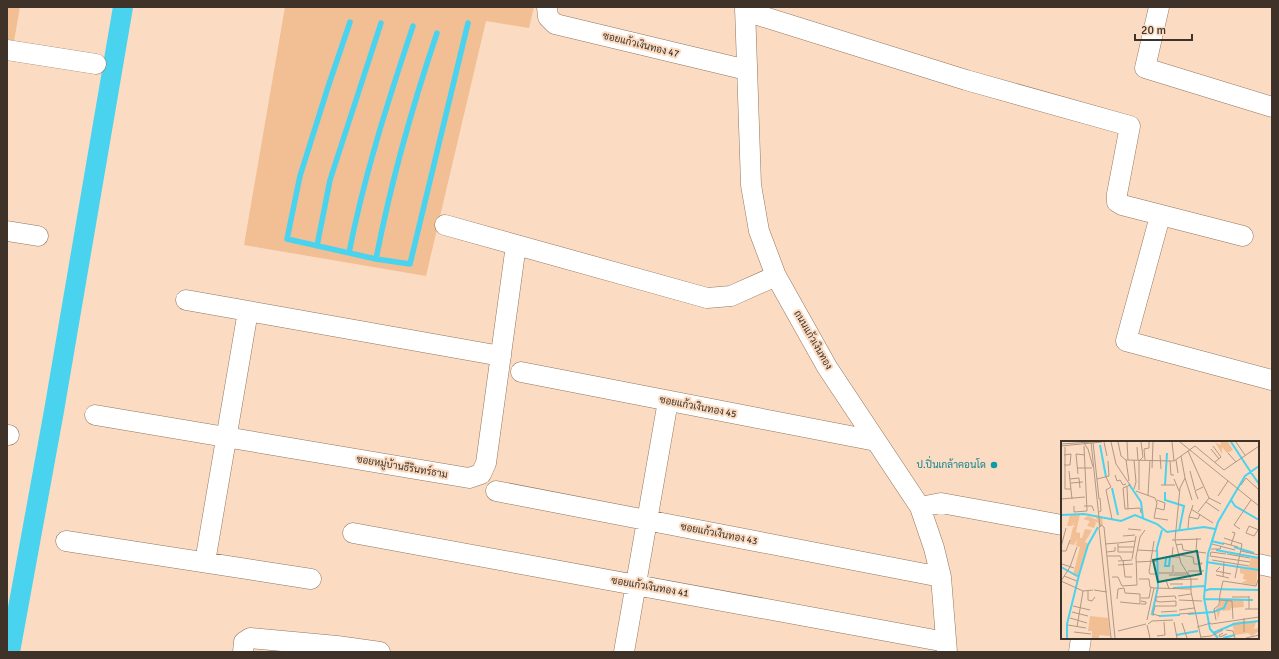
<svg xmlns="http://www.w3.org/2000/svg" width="1279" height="659" viewBox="0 0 1279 659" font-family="Signika,Sarabun,sans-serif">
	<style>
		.green { fill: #f2be93 }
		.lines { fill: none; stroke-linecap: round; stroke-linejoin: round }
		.stream { stroke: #4ad3ee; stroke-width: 5.5 }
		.canal { stroke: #4ad3ee; stroke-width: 20 }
		.minor-casing { stroke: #91755e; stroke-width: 21 }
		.minor { stroke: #fff; stroke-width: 20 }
		.culture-dot { fill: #0f9aa8; stroke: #fbdcc2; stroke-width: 1.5 }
		.labels { text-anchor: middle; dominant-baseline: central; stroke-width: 4; stroke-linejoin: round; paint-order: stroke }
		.street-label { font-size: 10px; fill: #3f3329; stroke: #fbdcc2 }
		.culture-label { font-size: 10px; fill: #0d838f; stroke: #fbdcc2; text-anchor: end }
		.inset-river { fill: none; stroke: #4ad3ee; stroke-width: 2 }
		.inset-road { fill: none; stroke: #b09885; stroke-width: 1 }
		.view { fill: #0f766e; fill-opacity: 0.15; stroke: #0f766e; stroke-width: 2 }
		.inset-edge { fill: none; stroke: #3f3329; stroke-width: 2 }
	</style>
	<rect width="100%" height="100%" fill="#fbdcc2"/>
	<path class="green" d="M 7,7 L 20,7 L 14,41 L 7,40 Z
		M 285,7 L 534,7 L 529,28 L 486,21 L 426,276 L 244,245 Z"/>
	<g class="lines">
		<path class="stream" d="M 350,22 L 328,87 L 300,176 L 287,239 L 376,259 L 410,264 L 468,23
			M 317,246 L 330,180 L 381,23
			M 349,253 C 364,176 388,101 413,26
			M 376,259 C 391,182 412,107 437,33"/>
		<path class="canal" d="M 10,652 L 54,411 L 123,7"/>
		<g class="minor-casing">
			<path id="minor" d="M 547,7 L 548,17 L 555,24 L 747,70
				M 745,7 L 751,185 L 759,231 L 776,276 L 827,367 L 920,507 L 934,548 L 941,577 L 947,652
				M 1159,7 L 1145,68 L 1272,107
				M 745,11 L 966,80 L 1130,126 L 1117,194 L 1117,202 L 1122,205 L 1243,236
				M 7,50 L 96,64
				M 1157,215 L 1159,220 L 1126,341 L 1272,380
				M 445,225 L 707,298 L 731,296 L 776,276
				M 7,231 L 38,236
				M 186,300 L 501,356
				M 521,372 L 876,441
				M 95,415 L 469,478 L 481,474 L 486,463 L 516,245
				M 7,435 L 9,435
				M 496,491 L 941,577
				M 920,507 L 941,503 L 1062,525
				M 353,533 L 946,642
				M 66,541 L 311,579
				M 205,562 L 248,311
				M 1258,564 L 1272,567
				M 243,652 L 244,642 L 250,638 L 337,646 L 380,652
				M 624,652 L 668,401
				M 1079,652 L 1081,638"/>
		</g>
		<use href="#minor" class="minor"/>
	</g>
	<circle class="culture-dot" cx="994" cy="465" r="4"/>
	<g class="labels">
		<g class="street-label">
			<text transform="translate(641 45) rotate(14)">ซอยแก้วเงินทอง 47</text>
			<text transform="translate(813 340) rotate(60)">ถนนแก้วเงินทอง</text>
			<text transform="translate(698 407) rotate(11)">ซอยแก้วเงินทอง 45</text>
			<text transform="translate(402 467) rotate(10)">ซอยหมู่บ้านธีรินทร์ธาม</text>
			<text transform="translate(719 534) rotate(11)">ซอยแก้วเงินทอง 43</text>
			<text transform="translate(650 587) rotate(10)">ซอยแก้วเงินทอง 41</text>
		</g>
		<g class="culture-label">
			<text x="986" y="465">ป.ปิ่นเกล้าคอนโด</text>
		</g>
	</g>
	<g transform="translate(1061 441)">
		<rect width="198" height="198" fill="#fbdcc2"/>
		<path d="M 154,1 L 159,4 L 160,1 L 167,1 L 172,9 L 166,12 L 161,6 L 161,13 ZM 19,73 L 15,91 L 19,92 L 19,97 L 21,97 L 24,88 L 31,89 L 24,101 L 27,103 L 18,136 L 12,134 L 19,106 L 15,105 L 16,98 L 13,104 L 8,103 L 12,86 L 15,86 L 12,85 L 14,80 L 11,85 L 6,85 L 9,74 ZM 27,75 L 36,79 L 35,76 L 41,76 L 42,84 L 38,86 L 37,82 L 33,80 L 35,82 L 33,87 L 26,85 L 29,80 L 22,78 ZM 190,115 L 198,117 L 195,144 L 180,142 L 186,139 L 182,138 L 183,133 L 179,132 L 179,126 L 188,127 ZM 159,157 L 182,158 L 183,166 L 170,167 L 170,169 L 162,170 L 160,167 L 157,178 L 155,168 L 159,164 ZM 29,175 L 47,177 L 49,195 L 38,194 L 38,197 L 31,197 L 31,190 L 27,190 ZM 182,180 L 195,181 L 193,188 L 198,187 L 198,190 L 191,195 L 187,192 L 174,194 L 171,182 Z" fill="#f2be93"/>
		<path class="inset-river" d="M 170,1 L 189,30M 39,4 L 45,36M 189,30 L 198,43M 68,43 L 80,61 L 82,77M 104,44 L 106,12M 51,47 L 57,74M 104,51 L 104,59 L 123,65 L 118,90M 170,59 L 174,65 L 198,79M 0,74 L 23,73 L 60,80 L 74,74 L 96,83 L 106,91 L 143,86 L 154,88M 150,100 L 163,103M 173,106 L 193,112M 155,109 L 198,117M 105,117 L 104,125 L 108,125 L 109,116M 145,121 L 198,129M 0,126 L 18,136M 112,147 L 143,145M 143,150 L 149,148 L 198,149M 144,158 L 192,159M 127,173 L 152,171 L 163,167 L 166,160M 93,174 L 91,173 L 97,146 L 96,107 L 101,89M 98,175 L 119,174M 152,192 L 173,183 L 198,180M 115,194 L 137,190M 6,197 L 6,183 L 18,134 L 27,104 L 37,86M 157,197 L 149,188 L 143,157 L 147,113 L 157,81 L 184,35 L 198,25M 162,197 L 174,194"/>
		<path class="inset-road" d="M 32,1 L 38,58M 43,1 L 46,15M 50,1 L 55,23 L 69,44 L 62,47 L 64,68 L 79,67 L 80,72M 57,1 L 60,15 L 65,19 L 113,20 L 134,5 L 163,29 L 198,5M 66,1 L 67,19M 111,1 L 113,20M 119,1 L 198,65M 175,1 L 184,14M 23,2 L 27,8 L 32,26M 0,3 L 30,1 L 39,86M 0,5 L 41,1M 152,5 L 160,16 L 154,21M 4,6 L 4,48 L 10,48M 76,6 L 77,19M 150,8 L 158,18M 127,10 L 148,57 L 160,63M 167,12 L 175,21M 3,14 L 10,13 L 9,24 L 3,24M 99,14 L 100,28M 120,15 L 124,37 L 119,47 L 114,99 L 120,122 L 130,138 L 130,151 L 140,197M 65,19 L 68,40M 73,19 L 75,41 L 73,48M 78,19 L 78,49M 79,19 L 82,16 L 80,1M 84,19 L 83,8 L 88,7 L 88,1M 115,19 L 117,32M 109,20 L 110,34 L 113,34M 16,27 L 31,27M 91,27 L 92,1M 8,30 L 11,58M 129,30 L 134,49M 17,33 L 15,13 L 24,14M 54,34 L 56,40 L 59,39 L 62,44 L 65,43M 45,36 L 50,46 L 45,49 L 51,78M 124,37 L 131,59M 9,38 L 18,37 L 19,47M 36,38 L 48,35 L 47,20M 113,38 L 118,50M 10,42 L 22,41M 100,44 L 114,44M 180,44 L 185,37 L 198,49M 66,46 L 67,68M 75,50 L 94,57 L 96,62 L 93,77 L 107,79M 87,54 L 89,19M 157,55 L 167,40M 0,58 L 24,56M 137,58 L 134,50 L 142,46M 145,61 L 158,70M 13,65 L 13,71 L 26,70 L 23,5M 23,65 L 31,65 L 33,70M 95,67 L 103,69 L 104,62 L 96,59M 130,68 L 152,82M 38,71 L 40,70 L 39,57M 137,71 L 148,57M 128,76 L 137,78 L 139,73M 127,87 L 128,76 L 132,64M 67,88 L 80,89M 179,88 L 173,84 L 190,59M 197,89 L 193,95 L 185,92 L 188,85 L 198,89M 62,95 L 74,94M 163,97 L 181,103 L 174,137M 111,99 L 140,98M 93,100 L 88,131 L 89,133 L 96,133M 57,102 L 74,100M 162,102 L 177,106M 44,103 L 57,102M 57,103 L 57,111 L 72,111M 151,103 L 174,109M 115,104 L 121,103 L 122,109 L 145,112M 170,104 L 174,92 L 171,91M 0,106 L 5,87M 57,106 L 73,106M 112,106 L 111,116 L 118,116M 150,108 L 159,108 L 160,105M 76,109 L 96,110M 0,110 L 5,110 L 9,99M 135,110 L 136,97M 180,110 L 198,114M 46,111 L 54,110 L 54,106M 165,113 L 150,111 L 149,115 L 189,121M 166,113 L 189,117M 118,114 L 132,116 L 133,123 L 141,123 L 140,121M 46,115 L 59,115 L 61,119M 71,118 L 75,95M 62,119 L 64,136 L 71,136M 151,119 L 188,125M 57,120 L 71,119M 75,121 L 96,120M 1,123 L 13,127M 57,124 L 72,123M 159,126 L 155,130 L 170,133M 127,130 L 143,130M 98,132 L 112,132 L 112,124M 113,132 L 128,132M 108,134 L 129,134M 155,134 L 168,137M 3,135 L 16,140M 51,136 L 57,136 L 61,145 L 76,144 L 75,116 L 79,96 L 84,89M 162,136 L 163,121M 78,138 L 88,138 L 89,146 L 93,147 L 130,148M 0,140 L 9,126 L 16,106M 0,140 L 22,150 L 32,149M 109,143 L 122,143M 108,148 L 105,139 L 137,138M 33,149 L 46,151M 27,150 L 27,159 L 31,160 L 34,156M 159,153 L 162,140 L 195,145 L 198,136M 117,155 L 130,153M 171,156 L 188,156M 80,157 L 88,157 L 90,146M 56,158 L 57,148 L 63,147 L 64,152 L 79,153 L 79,163 L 59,161M 115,158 L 114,155 L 95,156 L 95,160 L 99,161 L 115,160M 118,159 L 141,160M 158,159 L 171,160 L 172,178M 80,160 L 85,161 L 85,163 L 80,163M 12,165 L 29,169M 184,168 L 198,168M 188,168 L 188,155M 118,169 L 133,167M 11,171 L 27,175M 100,171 L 116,170M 118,173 L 133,172M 99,175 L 92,173 L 94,165 L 115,165 L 115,160M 9,177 L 26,182M 183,177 L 183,191M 86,179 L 93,147M 155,179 L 153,168 L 158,164 L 159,153M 113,181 L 116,197M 121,182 L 126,197M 87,183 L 91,180 L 112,179M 150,183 L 198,176M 7,184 L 25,187M 86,184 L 89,197M 16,186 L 22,150M 136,186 L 150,182M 165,189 L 172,190 L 174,197M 57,190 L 85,183M 13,191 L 30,193M 162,192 L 158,194 L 159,196 L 166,193M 96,195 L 104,194 L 103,181M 140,196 L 150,195 L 162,189M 50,197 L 38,87 L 40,84 L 43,86 L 54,197M 185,197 L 198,194"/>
		<path class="view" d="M 136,110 L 140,133 L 97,141 L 92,119 Z"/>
		<rect width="198" height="198" class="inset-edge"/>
	</g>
	<rect width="1279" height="659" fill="none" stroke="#3f3329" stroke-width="16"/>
	<path d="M1135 34v6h57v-6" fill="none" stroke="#3f3329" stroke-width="2"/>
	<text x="1141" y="34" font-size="12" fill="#3f3329" stroke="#fbdcc2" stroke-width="3" paint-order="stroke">20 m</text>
</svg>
